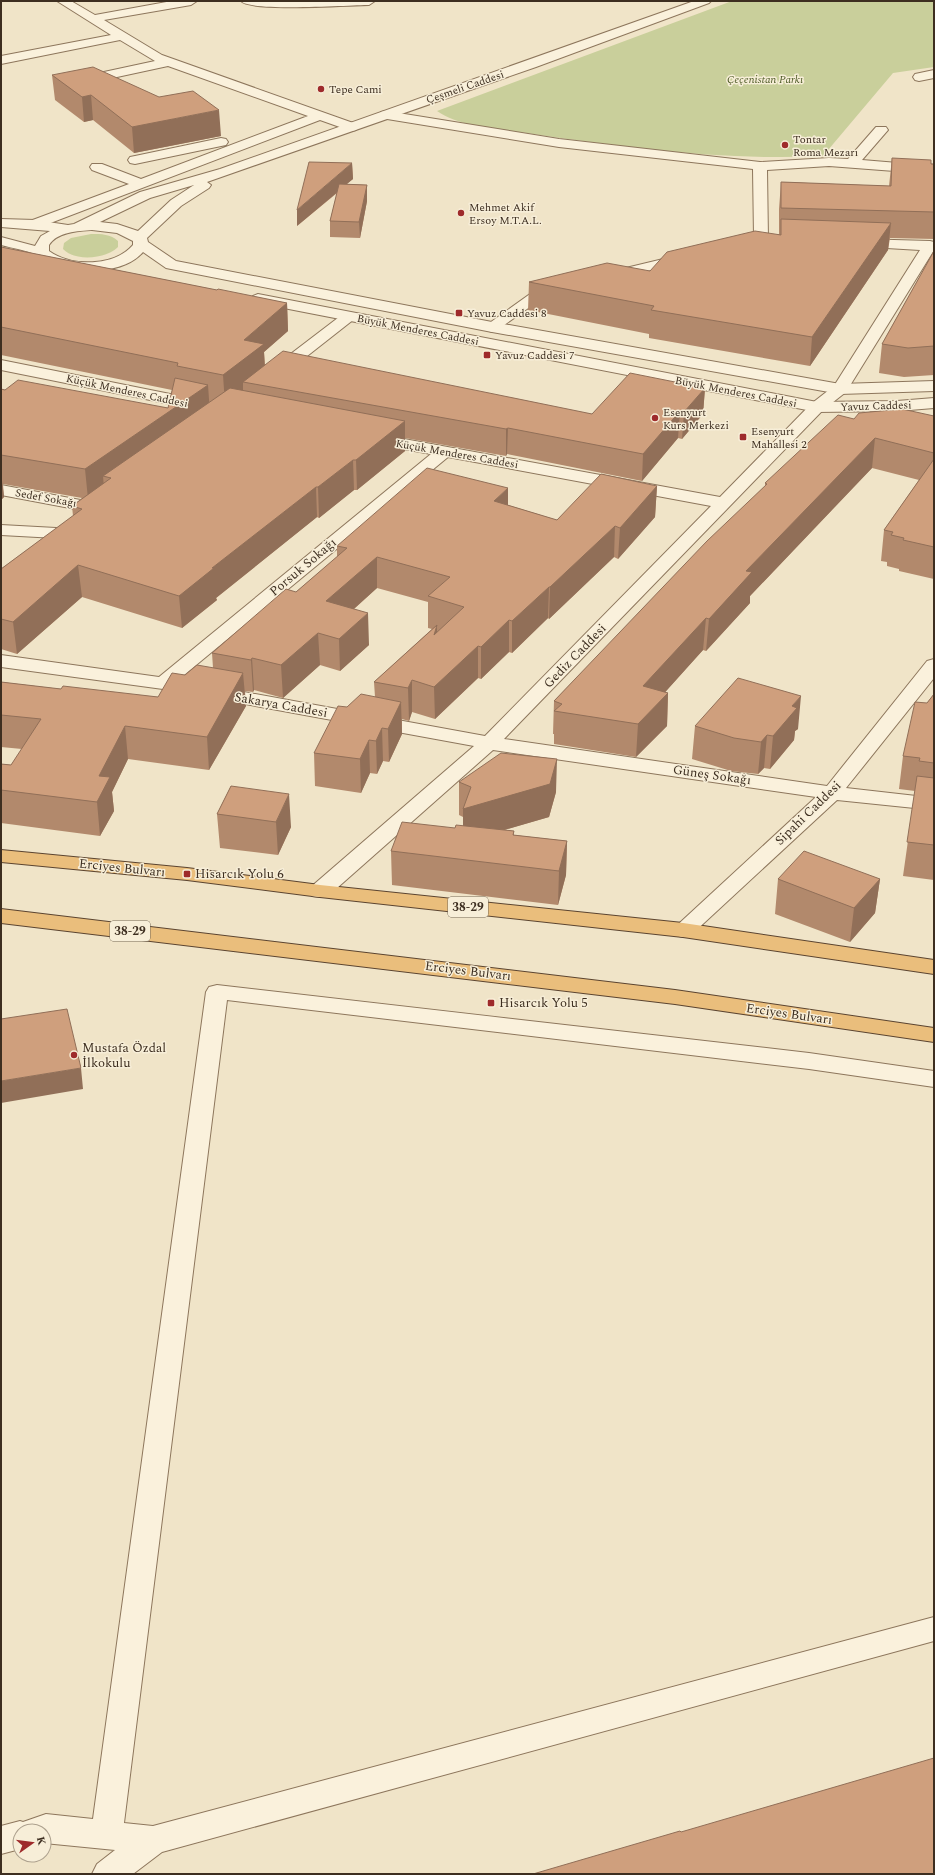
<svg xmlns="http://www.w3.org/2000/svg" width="935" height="1875" viewBox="0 0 935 1875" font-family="Spectral,serif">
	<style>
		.green { fill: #c9cf9b }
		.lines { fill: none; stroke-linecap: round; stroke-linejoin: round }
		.minor-casing { stroke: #8d765c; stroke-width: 2 }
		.tertiary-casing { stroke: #8d765c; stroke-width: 2 }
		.trunk-casing { stroke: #5b4430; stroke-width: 2 }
		.minor { fill: #faf1dc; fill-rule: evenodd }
		.tertiary { fill: #faf1dc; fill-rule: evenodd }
		.trunk { fill: #eabe7c; fill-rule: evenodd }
		.wall { fill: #b2896c }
		.shaded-wall { fill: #916f58 }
		.building { fill: #cf9f7d; stroke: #916f58 }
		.poi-dot { fill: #9e2a2b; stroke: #f7eed8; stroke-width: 1.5 }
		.labels { text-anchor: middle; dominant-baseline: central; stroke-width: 3; stroke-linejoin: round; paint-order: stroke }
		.far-park-label { font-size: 11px; font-style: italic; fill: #4d5a26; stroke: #f7eed8 }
		.far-street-label { font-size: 11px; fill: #3d2e20; stroke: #f7eed8 }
		.far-poi-label { font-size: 11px; fill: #3d2e20; stroke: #f7eed8; text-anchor: start }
		.shield { fill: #f7eed8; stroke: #756857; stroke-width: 1 }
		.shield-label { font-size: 12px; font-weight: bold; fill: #3d2e20 }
		.street-label { font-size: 13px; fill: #3d2e20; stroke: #f7eed8 }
		.poi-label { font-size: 13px; fill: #3d2e20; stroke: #f7eed8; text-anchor: start }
	</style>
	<rect width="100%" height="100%" fill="#f0e4c8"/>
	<path class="green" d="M 732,1 L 933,1 L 934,67 L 893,73 L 823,156 C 726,161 630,148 533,134 C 502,129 464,129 437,111 Z
		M 91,234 C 101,234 111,234 118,241 L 118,247 C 106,259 75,262 63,249 L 64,243 L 71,238 Z"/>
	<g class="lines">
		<g class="minor-casing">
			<path id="minor" d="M 57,1 L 71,1 L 95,15 L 172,1 L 197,1 L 191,5 L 104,20 L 162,55 L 356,124 L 358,127 L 356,130 L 351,131 L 320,120 L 40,227 L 30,227 L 28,224 L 30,221 L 129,184 L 92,170 L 90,167 L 92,164 L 102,164 L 141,179 L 308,116 L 168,66 L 80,85 L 76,84 L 74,81 L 76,78 L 155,61 L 120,40 L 1,64 L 1,56 L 111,35 Z
				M 241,1 L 375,1 L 369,5 C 351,5 249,12 241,1 Z
				M 934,70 L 934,78 L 919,81 L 915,80 L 913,77 L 915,74 Z
				M 386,111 L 559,139 L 760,162 L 829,158 L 848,159 L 876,127 L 886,127 L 888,130 L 862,160 L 934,166 L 934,174 L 829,166 L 767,170 L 768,240 L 766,243 L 741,249 L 736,248 L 734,245 L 736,242 L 754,237 L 753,169 L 559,147 L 381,118 L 380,115 L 381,112 Z
				M 221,138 L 226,139 L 228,142 L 226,145 L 135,164 L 130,163 L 128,160 L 130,157 L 135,156 Z
				M 858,239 L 930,241 L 934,242 L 934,250 L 846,392 L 823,410 L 504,739 L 827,786 L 927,661 L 934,659 L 934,678 L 846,788 L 934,798 L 934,810 L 837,800 L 691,935 L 683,937 L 675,935 L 672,930 L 816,797 L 493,750 L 328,896 L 320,897 L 312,896 L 309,891 L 312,886 L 474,746 L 163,689 L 1,667 L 1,655 L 159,677 L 431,454 L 371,443 L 369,439 L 371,435 L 377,434 L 720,497 L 811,404 L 834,386 L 920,250 L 853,246 L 851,243 L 853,240 ZM 448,457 L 711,506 L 485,736 L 178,680 Z
				M 684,254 L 689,255 L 691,258 L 689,261 L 610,280 L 605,279 L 603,276 L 605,273 Z
				M 556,285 L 561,286 L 563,289 L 561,292 L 547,295 L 497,330 L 492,332 L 487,330 L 484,327 L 537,289 Z
				M 348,312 L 353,314 L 356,317 L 353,320 L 283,375 L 277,377 L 271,375 L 269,372 L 271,369 L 343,314 Z
				M 1,360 L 200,400 L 206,402 L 208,405 L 206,408 L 200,410 L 1,370 Z
				M 1,485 L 91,502 L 97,503 L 100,507 L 97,511 L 91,512 L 1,495 Z
				M 1,525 L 56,528 L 62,529 L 65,533 L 62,537 L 56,538 L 1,535 Z
				M 217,985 L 809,1053 L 934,1071 L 934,1087 L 809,1069 L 227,1000 L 124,1823 L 153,1826 L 934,1617 L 934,1641 L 162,1852 L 133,1874 L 92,1874 L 97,1864 L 115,1850 L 44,1843 L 44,1831 L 20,1831 L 20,1849 L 1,1854 L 1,1826 L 20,1821 L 23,1822 L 46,1814 L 93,1819 L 206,992 L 209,987 Z"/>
		</g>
		<g class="tertiary-casing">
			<path id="tertiary" d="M 694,1 L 711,1 L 709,3 L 536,67 L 207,182 L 211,185 L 209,188 L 181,206 L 147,238 L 148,242 L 176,261 L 492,322 L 840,384 L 934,381 L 934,391 L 840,394 L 492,332 L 171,269 L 166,268 L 143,252 C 124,274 81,274 55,265 C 48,263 43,258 37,255 C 26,250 12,248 1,245 L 1,237 L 35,246 L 41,236 L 50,231 L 1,227 L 1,219 L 35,220 L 68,225 L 74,224 L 140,192 L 220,169 ZM 194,185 L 171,200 L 138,231 L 117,224 L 100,222 L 150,198 ZM 92,230 L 117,233 L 133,241 L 133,245 C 114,267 71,267 49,251 L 49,245 C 57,232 78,231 92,230 Z
				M 258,294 L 817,402 L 897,401 L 934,398 L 934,408 L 897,411 L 817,412 L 253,302 L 250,299 L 253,296 Z"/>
		</g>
		<g class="trunk-casing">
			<path id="trunk" d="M 1,850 L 187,868 L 320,885 L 683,923 L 934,960 L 934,974 L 683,937 L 320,897 L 187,880 L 1,862 Z
				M 1,909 L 675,990 L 934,1028 L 934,1042 L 675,1004 L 1,923 Z"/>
		</g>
		<use href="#minor" class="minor"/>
		<use href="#tertiary" class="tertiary"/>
		<use href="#trunk" class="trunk"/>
	</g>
	<path class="wall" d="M 52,75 L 221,136 L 134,153 L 93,120 L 84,122 L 55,100 Z
		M 892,158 L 934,164 L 934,239 L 890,238 L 888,250 L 810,366 L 649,338 L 649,334 L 528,310 L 529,282 L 650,271 L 779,234 L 779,209 L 781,182 L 889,186 Z
		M 352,163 L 353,179 L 346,184 L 367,185 L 367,201 L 360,238 L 330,237 L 330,221 L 337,193 L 297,226 Z
		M 1,247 L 217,290 L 287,303 L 288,331 L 264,352 L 265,365 L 592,414 L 705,388 L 703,414 L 682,439 L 678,438 L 642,481 L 507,454 L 506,456 L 405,438 L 405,451 L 357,490 L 354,490 L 319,518 L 317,517 L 216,598 L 217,600 L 182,628 L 82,597 L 17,654 L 1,649 L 1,569 L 73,516 L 72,506 L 82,498 L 3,484 L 4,497 L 1,500 L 1,389 L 5,390 L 168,408 L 172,390 L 1,355 Z
		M 934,251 L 934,375 L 904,377 L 879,373 L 882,344 Z
		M 934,416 L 934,579 L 899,571 L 899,569 L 887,566 L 887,562 L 881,561 L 884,530 L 919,480 L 872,468 L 750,596 L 750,603 L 706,651 L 703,650 L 665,692 L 668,693 L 667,726 L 636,757 L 554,744 L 554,734 L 553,734 L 554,701 L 765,486 L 765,483 L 854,419 Z
		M 657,486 L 655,517 L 618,559 L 614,557 L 549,619 L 548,618 L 512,653 L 509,652 L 481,679 L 478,678 L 435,719 L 412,712 L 409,721 L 402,719 L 402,734 L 389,762 L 383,761 L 377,774 L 370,773 L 361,793 L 315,786 L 314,753 L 347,707 L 375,697 L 374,682 L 432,629 L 428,628 L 428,602 L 377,588 L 354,609 L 369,645 L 340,671 L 320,665 L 283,698 L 254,690 L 253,692 L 245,691 L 246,706 L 209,770 L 128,759 L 112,792 L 114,811 L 100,836 L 1,823 L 1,764 L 11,765 L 22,749 L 1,747 L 1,682 L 61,689 L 158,697 L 185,675 L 213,668 L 212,653 L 296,592 L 337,557 L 337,546 L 508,505 L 557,520 Z
		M 934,694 L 934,880 L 903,876 L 915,791 L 899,789 L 903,756 L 927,703 Z
		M 695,726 L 798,729 L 795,731 L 794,740 L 770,769 L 764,768 L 758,774 L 731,771 L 692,759 Z
		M 459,782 L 556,792 L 549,817 L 504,830 L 514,831 L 514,835 L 567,841 L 566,875 L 558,905 L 392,885 L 391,851 L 463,826 L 463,817 L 459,815 Z
		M 231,786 L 291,827 L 278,855 L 220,848 L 217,814 Z
		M 778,879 L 880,879 L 875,913 L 850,942 L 775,914 Z"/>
	<path class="shaded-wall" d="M 91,95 L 93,120 L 84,122 L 82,97 Z
		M 219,110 L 221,136 L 134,153 L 132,127 Z
		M 352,163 L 353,179 L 297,226 L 297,210 Z
		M 367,185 L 367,201 L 360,238 L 359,222 Z
		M 891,223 L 888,250 L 810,366 L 812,337 Z
		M 287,303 L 288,331 L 264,352 L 265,373 L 243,382 L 243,390 L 225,404 L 223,375 L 244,340 Z
		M 208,385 L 210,414 L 111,478 L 103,476 L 104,488 L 88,499 L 85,469 Z
		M 705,388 L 703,414 L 682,439 L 684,412 Z
		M 680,411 L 678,438 L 642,481 L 643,454 Z
		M 405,421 L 405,451 L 357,490 L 356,460 Z
		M 508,428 L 507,454 L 506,456 L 506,429 Z
		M 875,438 L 872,468 L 750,596 L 750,603 L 706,651 L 709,619 L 746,571 Z
		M 353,460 L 354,490 L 319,518 L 318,487 Z
		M 1,472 L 4,497 L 1,500 Z
		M 657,486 L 655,517 L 618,559 L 620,528 Z
		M 316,487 L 317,517 L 216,598 L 217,600 L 182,628 L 179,596 L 212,568 Z
		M 508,488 L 508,519 L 494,501 Z
		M 615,526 L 614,557 L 549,619 L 550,587 Z
		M 377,557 L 377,588 L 327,633 L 326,601 Z
		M 78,565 L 82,597 L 17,654 L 13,622 Z
		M 549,587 L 548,618 L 512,653 L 512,621 Z
		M 368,613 L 369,645 L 340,671 L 339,639 Z
		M 706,618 L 703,650 L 642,718 L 643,686 Z
		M 509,620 L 509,652 L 481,679 L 481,647 Z
		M 437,625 L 437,657 L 434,635 Z
		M 318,633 L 320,665 L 283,698 L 281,665 Z
		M 478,646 L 478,678 L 435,719 L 434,687 Z
		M 252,658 L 254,690 L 253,692 L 251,660 Z
		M 243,673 L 246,706 L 209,770 L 207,737 Z
		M 412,680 L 412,712 L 409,721 L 408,688 Z
		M 668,693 L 667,726 L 636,757 L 638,724 Z
		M 801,696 L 798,729 L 795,731 L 794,740 L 770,769 L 773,736 L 792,706 Z
		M 401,702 L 402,734 L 389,762 L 388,729 Z
		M 125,726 L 128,759 L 112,792 L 114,811 L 100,836 L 97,802 L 99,776 Z
		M 382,728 L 383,761 L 377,774 L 376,741 Z
		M 767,735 L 764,768 L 758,774 L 761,742 Z
		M 369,740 L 370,773 L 361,793 L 360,759 Z
		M 557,759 L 556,792 L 549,817 L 463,842 L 463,809 Z
		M 289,794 L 291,827 L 278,855 L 276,822 Z
		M 567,841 L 566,875 L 558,905 L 559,871 Z
		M 880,879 L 875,913 L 850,942 L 854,908 Z
		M 81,1068 L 83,1089 L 1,1103 L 1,1081 Z"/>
	<path class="building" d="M 93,67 L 159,97 L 193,91 L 219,110 L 132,127 L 91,95 L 82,97 L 52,75 Z
		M 892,158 L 931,160 L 931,164 L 934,164 L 934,212 L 781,208 L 781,182 L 891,186 Z
		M 309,162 L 352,163 L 297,210 Z
		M 339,184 L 367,185 L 359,222 L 330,221 Z
		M 781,219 L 891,223 L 812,337 L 651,310 L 654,306 L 529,282 L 607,263 L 650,271 L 667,252 L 755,231 L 781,235 Z
		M 1,247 L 217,290 L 218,289 L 287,303 L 244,340 L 264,344 L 223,375 L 177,366 L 178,363 L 1,327 Z
		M 934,251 L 934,346 L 908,348 L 882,344 Z
		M 283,351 L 592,414 L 630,373 L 705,388 L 684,412 L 680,411 L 643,454 L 508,428 L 506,429 L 243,382 Z
		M 175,378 L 208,385 L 85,469 L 1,455 L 1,389 L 5,390 L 18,380 L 168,408 Z
		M 230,388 L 405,421 L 356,460 L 353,460 L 318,487 L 316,487 L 212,568 L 214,568 L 179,596 L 78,565 L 13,622 L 1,619 L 1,569 L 82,509 L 72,506 L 111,478 L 103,476 Z
		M 902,409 L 934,416 L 934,453 L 875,438 L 746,571 L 752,572 L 709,619 L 706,618 L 643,686 L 668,693 L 638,724 L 554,711 L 562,704 L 554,701 L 707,541 L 767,484 L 765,483 L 838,415 L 854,419 L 859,413 Z
		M 934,459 L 934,547 L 903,540 L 904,538 L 891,535 L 893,532 L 884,530 Z
		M 427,468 L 508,488 L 494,501 L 557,520 L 601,474 L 657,486 L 620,528 L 615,526 L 550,587 L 549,587 L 512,621 L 509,620 L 481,647 L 478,646 L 434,687 L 412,680 L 408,688 L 374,682 L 437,625 L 434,635 L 464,607 L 428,596 L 450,577 L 377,557 L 326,601 L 368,613 L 339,639 L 318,633 L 281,665 L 252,658 L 251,660 L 212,653 L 286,589 L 296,592 L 347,548 L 337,546 Z
		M 197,665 L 243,673 L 207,737 L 125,726 L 99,776 L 110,777 L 97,802 L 1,790 L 1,764 L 11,765 L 41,719 L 1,715 L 1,682 L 61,689 L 63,686 L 158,697 L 172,673 L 185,675 Z
		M 738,678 L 801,696 L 792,706 L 797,708 L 773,736 L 767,735 L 761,742 L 734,738 L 695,726 Z
		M 361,694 L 401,702 L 388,729 L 382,728 L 376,741 L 369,740 L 360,759 L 314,753 L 338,706 L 347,707 Z
		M 934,694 L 934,763 L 919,761 L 920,758 L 903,756 L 915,702 L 927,703 Z
		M 501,753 L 557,759 L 550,784 L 463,809 L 471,787 L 459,782 Z
		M 917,776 L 934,778 L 934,845 L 907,842 Z
		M 231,786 L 289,794 L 276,822 L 217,814 Z
		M 402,822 L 455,828 L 456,825 L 514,831 L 513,835 L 567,841 L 559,871 L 391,851 Z
		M 804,851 L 880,879 L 854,908 L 778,879 Z
		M 67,1009 L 81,1068 L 1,1081 L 1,1019 Z
		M 934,1758 L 934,1874 L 533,1874 L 680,1831 L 681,1832 Z"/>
	<g class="poi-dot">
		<circle cx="321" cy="89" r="4"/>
		<circle cx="785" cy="145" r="4"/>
		<circle cx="461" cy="213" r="4"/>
		<rect x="455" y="309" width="8" height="8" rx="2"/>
		<rect x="483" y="351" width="8" height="8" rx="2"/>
		<circle cx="655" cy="418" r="4"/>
		<rect x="739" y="433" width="8" height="8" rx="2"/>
		<rect x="183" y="870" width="8" height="8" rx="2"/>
		<rect x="487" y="999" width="8" height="8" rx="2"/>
		<circle cx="74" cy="1055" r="4"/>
	</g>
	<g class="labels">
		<g class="far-park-label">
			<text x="765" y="79">Çeçenistan Parkı</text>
		</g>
		<g class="far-street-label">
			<text transform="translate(465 87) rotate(-19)">Çeşmeli Caddesi</text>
			<text transform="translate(418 330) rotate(11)">Büyük Menderes Caddesi</text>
			<text transform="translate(127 391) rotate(12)">Küçük Menderes Caddesi</text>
			<text transform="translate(736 392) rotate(11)">Büyük Menderes Caddesi</text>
			<text transform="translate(876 406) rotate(-2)">Yavuz Caddesi</text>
			<text transform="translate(457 454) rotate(10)">Küçük Menderes Caddesi</text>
			<text transform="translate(46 498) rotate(10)">Sedef Sokağı</text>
		</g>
		<g class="far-poi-label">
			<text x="329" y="89">Tepe Cami</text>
			<text x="793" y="139">Tontar<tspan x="793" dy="13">Roma Mezarı</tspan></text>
			<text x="469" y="207">Mehmet Akif<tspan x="469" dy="13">Ersoy M.T.A.L.</tspan></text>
			<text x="467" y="313">Yavuz Caddesi 8</text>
			<text x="495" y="355">Yavuz Caddesi 7</text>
			<text x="663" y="412">Esenyurt<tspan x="663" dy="13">Kurs Merkezi</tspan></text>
			<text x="751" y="431">Esenyurt<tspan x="751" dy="13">Mahallesi 2</tspan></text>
		</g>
		<g class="shield">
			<rect x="448" y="897" width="40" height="20" rx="3"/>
			<rect x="110" y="921" width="40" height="20" rx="3"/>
		</g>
		<g class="shield-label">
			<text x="468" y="907">38-29</text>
			<text x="130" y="931">38-29</text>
		</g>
		<g class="street-label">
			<text transform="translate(303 567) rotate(-40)">Porsuk Sokağı</text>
			<text transform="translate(575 656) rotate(-46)">Gediz Caddesi</text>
			<text transform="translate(281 705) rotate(10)">Sakarya Caddesi</text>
			<text transform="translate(712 775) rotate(8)">Güneş Sokağı</text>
			<text transform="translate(808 813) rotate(-44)">Sipahi Caddesi</text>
			<text transform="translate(122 868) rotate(6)">Erciyes Bulvarı</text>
			<text transform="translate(468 971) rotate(7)">Erciyes Bulvarı</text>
			<text transform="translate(789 1014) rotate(8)">Erciyes Bulvarı</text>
		</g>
		<g class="poi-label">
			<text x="195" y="874">Hisarcık Yolu 6</text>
			<text x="499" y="1003">Hisarcık Yolu 5</text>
			<text x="82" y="1048">Mustafa Özdal<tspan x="82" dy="15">İlkokulu</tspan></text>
		</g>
	</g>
	<rect width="935" height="1875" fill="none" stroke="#3d2e20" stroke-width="4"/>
	<g transform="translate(32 1843) rotate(76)"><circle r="19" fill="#f7eed8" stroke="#ada18e"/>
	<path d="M0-3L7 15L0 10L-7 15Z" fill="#9e2a2b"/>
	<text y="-6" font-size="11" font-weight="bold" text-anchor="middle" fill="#3d2e20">K</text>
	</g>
</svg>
